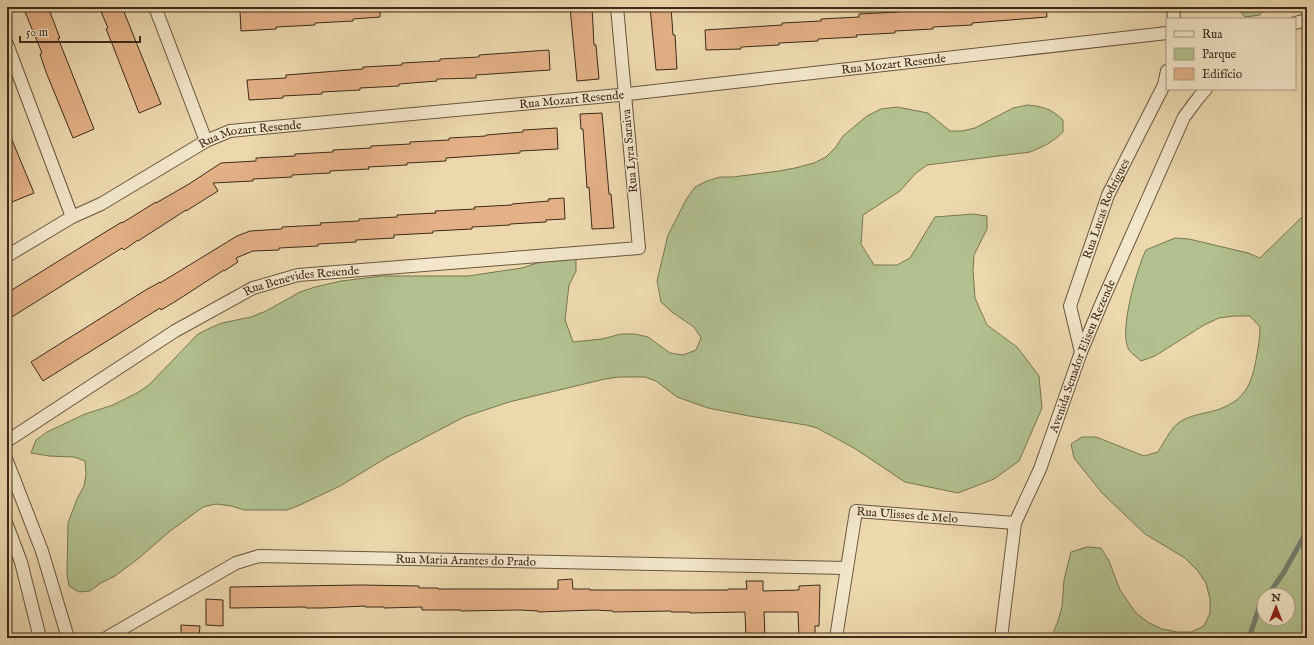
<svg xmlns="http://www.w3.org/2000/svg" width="1314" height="645" viewBox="0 0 1314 645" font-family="'IM FELL English',serif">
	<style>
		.green { fill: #b2c08f; stroke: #777554; fill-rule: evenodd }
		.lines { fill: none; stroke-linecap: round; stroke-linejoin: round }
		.stream { stroke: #74806f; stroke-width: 5 }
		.building { fill: #e4b186; stroke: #3c2a19 }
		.minor-casing { stroke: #68563e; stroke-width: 14 }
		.minor { stroke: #f3e6ca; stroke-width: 12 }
		.labels { text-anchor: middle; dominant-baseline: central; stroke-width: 3; stroke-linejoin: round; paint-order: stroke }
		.street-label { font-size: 12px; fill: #3c2a19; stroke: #f3e6ca }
	</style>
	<rect width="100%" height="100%" fill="#edd8ae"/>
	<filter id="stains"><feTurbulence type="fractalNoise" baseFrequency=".005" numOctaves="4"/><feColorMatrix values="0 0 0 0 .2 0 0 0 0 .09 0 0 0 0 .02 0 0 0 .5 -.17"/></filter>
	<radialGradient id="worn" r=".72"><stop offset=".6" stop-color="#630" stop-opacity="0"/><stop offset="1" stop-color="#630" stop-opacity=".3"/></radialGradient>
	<path class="green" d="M 1236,7 L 1264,7 L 1260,15 L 1245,17 Z
		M 1028,105 C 1045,107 1051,109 1063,120 L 1063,132 C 1053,142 1043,147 1030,152 L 927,165 L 915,174 L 900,191 L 863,215 L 861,244 L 874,265 L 897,265 L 910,258 L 935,217 L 973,214 L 987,216 L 987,229 L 974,255 L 973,271 L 975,298 L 987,325 L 1017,347 L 1039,376 L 1042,408 L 1019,461 L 994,479 L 958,493 L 905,482 L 854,448 L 817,428 L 806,425 L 749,416 L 708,408 L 677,397 L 656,381 L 645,377 L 619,377 L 605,379 L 509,402 L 464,417 L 386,458 L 340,486 L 300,505 L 287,510 L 244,510 L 231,506 L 216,504 L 203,507 L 169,532 L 139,558 L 115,576 L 101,583 L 90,591 L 79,592 L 69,586 L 67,574 L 68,523 L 77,499 L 84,486 L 86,474 L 85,461 L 74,457 L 49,456 L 31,453 L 36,440 L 47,432 L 85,414 L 113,405 L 137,393 L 149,385 L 198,334 L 210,328 L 222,323 L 251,317 L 266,311 L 300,292 L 315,287 L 341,281 L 382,276 L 468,276 L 522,268 L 549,259 L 563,258 L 576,259 L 576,271 L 569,285 L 565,320 L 573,342 L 602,339 L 621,334 L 635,334 L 648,337 L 670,353 L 683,355 L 696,350 L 701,338 L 694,327 L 672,312 L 661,302 L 657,281 L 668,235 L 687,198 L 695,187 L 707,181 L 720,177 L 733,177 L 779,171 L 795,168 L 814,163 L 826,157 L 836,147 L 843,136 L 867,116 L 881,109 L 897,107 L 928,113 L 950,131 L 962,131 L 975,128 L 1013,108 Z
		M 1307,213 L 1307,638 L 1051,638 L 1058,621 L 1062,607 L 1064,580 L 1071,552 L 1087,547 L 1101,548 L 1109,561 L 1120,590 L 1136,613 L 1149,623 L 1162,629 L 1177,632 L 1191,632 L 1204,626 L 1210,613 L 1210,599 L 1206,583 L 1197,570 L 1185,558 L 1145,534 L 1102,493 L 1074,458 L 1071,444 L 1082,437 L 1096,437 L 1144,456 L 1158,452 C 1163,444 1170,430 1177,424 C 1188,415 1203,414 1217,410 C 1243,401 1251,387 1256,360 C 1258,349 1260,339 1260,327 L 1250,316 L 1234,316 L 1219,318 L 1204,325 L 1155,356 L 1141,361 C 1138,358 1132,354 1129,350 C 1118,333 1137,268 1146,250 L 1175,238 L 1189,239 L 1248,253 L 1260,258 L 1301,218 ZM 1264,595 L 1288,595 L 1288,619 L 1264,619 Z"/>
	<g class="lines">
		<path class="stream" d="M 1268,595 L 1284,572 L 1307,531
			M 1249,638 L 1259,608 L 1264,601"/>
	</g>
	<path class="building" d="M 23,7 L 48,7 L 60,38 L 58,38 L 94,129 L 73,138 L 46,72 L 40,54 L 42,53 Z
		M 99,7 L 122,7 L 161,104 L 139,113 L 113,46 L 106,29 L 108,28 Z
		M 279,7 L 380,7 L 380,17 L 353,19 L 353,21 L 315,23 L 315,25 L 276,27 L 276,29 L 241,31 L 240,11 L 279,9 Z
		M 570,7 L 592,7 L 594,45 L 596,45 L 599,79 L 577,81 Z
		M 650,7 L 671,7 L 673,35 L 675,35 L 677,69 L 656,70 Z
		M 936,7 L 1046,7 L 1047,17 L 972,23 L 972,25 L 933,27 L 933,29 L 895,31 L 895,33 L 856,35 L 857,37 L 818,39 L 818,41 L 779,43 L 779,45 L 741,47 L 741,49 L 706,50 L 705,30 L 782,25 L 782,23 L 821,21 L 821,19 L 859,17 L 859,14 L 898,12 L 898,10 L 936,8 Z
		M 549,50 L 550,70 L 476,75 L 476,78 L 437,79 L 437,81 L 399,84 L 399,86 L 360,88 L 360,90 L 322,92 L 322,94 L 283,96 L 283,98 L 249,100 L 247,80 L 286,78 L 286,75 L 363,69 L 363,67 L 402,65 L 402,63 L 440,61 L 440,59 L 479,57 L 479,55 Z
		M 602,113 L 609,194 L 611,194 L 614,228 L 592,229 L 589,187 L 587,188 L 583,129 L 581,129 L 580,114 Z
		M 7,128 L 34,193 L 12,202 L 7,190 Z
		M 557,128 L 558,149 L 520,151 L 520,153 L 446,158 L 446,161 L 407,163 L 407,165 L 368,167 L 369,169 L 330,171 L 330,173 L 292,175 L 292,177 L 253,179 L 253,181 L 213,183 L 218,191 L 186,211 L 186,210 L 138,241 L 138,240 L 124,250 L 122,248 L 7,320 L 7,293 L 107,231 L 122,222 L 122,223 L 156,202 L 156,203 L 189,184 L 221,163 L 256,161 L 256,158 L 295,156 L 295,154 L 333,152 L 333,150 L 371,148 L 371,146 L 410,144 L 410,142 L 449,140 L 449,138 L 486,136 L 486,135 L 523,132 L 523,130 Z
		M 564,198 L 565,219 L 546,220 L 546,222 L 510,224 L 510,225 L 472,227 L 472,229 L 433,231 L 433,233 L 394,235 L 394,238 L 356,240 L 356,242 L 318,244 L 318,246 L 279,248 L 279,250 L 253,251 L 236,258 L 238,262 L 224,271 L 224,270 L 176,301 L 161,310 L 160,308 L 43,381 L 31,362 L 144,291 L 160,282 L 160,283 L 237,236 L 250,231 L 282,229 L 282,227 L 321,225 L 320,223 L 359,221 L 359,219 L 397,217 L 397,215 L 436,213 L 435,211 L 475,209 L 474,207 L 512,205 L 512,204 L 549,201 L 548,199 Z
		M 572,579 L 573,589 L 590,589 L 590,590 L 728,590 L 728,589 L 747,589 L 746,581 L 763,581 L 763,591 L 799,590 L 799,586 L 820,585 L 819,626 L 815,626 L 815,638 L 799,638 L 798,612 L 764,612 L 765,638 L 746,638 L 745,612 L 690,613 L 690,612 L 671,612 L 671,611 L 613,612 L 613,611 L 595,610 L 538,612 L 538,611 L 520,610 L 461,611 L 461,610 L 422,610 L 422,607 L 384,608 L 384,607 L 365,607 L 365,606 L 322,608 L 306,608 L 306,607 L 230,608 L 230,587 L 361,585 L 419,586 L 419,588 L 438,588 L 438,589 L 558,589 L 558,580 Z
		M 206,599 L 223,600 L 223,626 L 206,625 Z
		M 181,625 L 200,626 L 199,638 L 181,638 Z"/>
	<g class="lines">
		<g class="minor-casing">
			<g id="minor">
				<path d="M 155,7 L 206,141"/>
				<path d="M 1173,7 L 1174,19"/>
				<path d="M 1295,23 L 1307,20"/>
				<path d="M 7,44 L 72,217"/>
				<path id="s1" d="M 7,256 L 72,217 L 101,204 L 206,141 L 230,131 L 619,95 L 1167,33"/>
				<path id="s2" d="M 1081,352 L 1070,306 L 1108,195 L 1164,85 L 1167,71"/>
				<path id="s3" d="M 7,441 L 175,331 L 253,288 L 298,275 L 639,248 L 617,7"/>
				<path d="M 7,461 L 42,551 L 68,638"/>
				<path d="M 7,525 L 21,562 L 40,638"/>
				<path id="s4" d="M 106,638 L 236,563 L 259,556 L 847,568"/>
				<path id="s5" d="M 836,638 L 856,511 L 1015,523"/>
				<path id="s6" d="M 1001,638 L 1015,523 L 1040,469 L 1081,352 L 1102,302 L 1184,117 L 1199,97 L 1206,89"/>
			</g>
		</g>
		<use href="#minor" class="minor"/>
	</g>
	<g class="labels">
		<g class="street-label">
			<text stroke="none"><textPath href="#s1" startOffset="923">Rua Mozart Resende</textPath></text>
			<text stroke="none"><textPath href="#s1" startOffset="599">Rua Mozart Resende</textPath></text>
			<text stroke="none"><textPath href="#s1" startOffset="275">Rua Mozart Resende</textPath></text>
			<text transform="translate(630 151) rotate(-95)">Rua Lyra Saraiva</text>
			<text stroke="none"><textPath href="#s2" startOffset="151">Rua Lucas Rodrigues</textPath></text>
			<text stroke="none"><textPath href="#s3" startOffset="339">Rua Benevides Resende</textPath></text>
			<text stroke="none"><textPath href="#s6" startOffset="296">Avenida Senador Eliseu Rezende</textPath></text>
			<text stroke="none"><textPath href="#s5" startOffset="180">Rua Ulisses de Melo</textPath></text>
			<text stroke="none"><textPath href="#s4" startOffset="381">Rua Maria Arantes do Prado</textPath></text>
		</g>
	</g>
	<rect width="1314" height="645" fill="none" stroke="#edd8ae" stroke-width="24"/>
	<rect x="8" y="8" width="1298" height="629" fill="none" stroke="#3c2a19" stroke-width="2"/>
	<rect x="12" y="12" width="1290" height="621" fill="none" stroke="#3c2a19"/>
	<rect x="1166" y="18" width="130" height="72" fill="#f3e6ca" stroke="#aa9b83"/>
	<rect x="1174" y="31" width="20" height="6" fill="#f3e6ca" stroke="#aa9b83"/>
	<text x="1202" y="38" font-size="12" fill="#3c2a19">Rua</text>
	<rect x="1174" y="48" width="20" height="12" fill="#b2c08f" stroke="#aa9b83"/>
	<text x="1202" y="58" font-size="12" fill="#3c2a19">Parque</text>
	<rect x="1174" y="68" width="20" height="12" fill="#e4b186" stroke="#aa9b83"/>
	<text x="1202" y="78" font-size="12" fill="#3c2a19">Edifício</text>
	<g transform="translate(1276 607)"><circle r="19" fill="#f3e6ca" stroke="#aa9b83"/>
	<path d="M0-3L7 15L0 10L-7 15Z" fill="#8f2418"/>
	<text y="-6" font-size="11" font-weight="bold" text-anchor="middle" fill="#3c2a19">N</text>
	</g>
	<path d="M20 36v6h120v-6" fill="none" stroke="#3c2a19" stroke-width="2"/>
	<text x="26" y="36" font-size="12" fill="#3c2a19" stroke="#f3e6ca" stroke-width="3" paint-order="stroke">50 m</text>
	<rect width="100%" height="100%" filter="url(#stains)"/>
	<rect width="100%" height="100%" fill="url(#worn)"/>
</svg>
